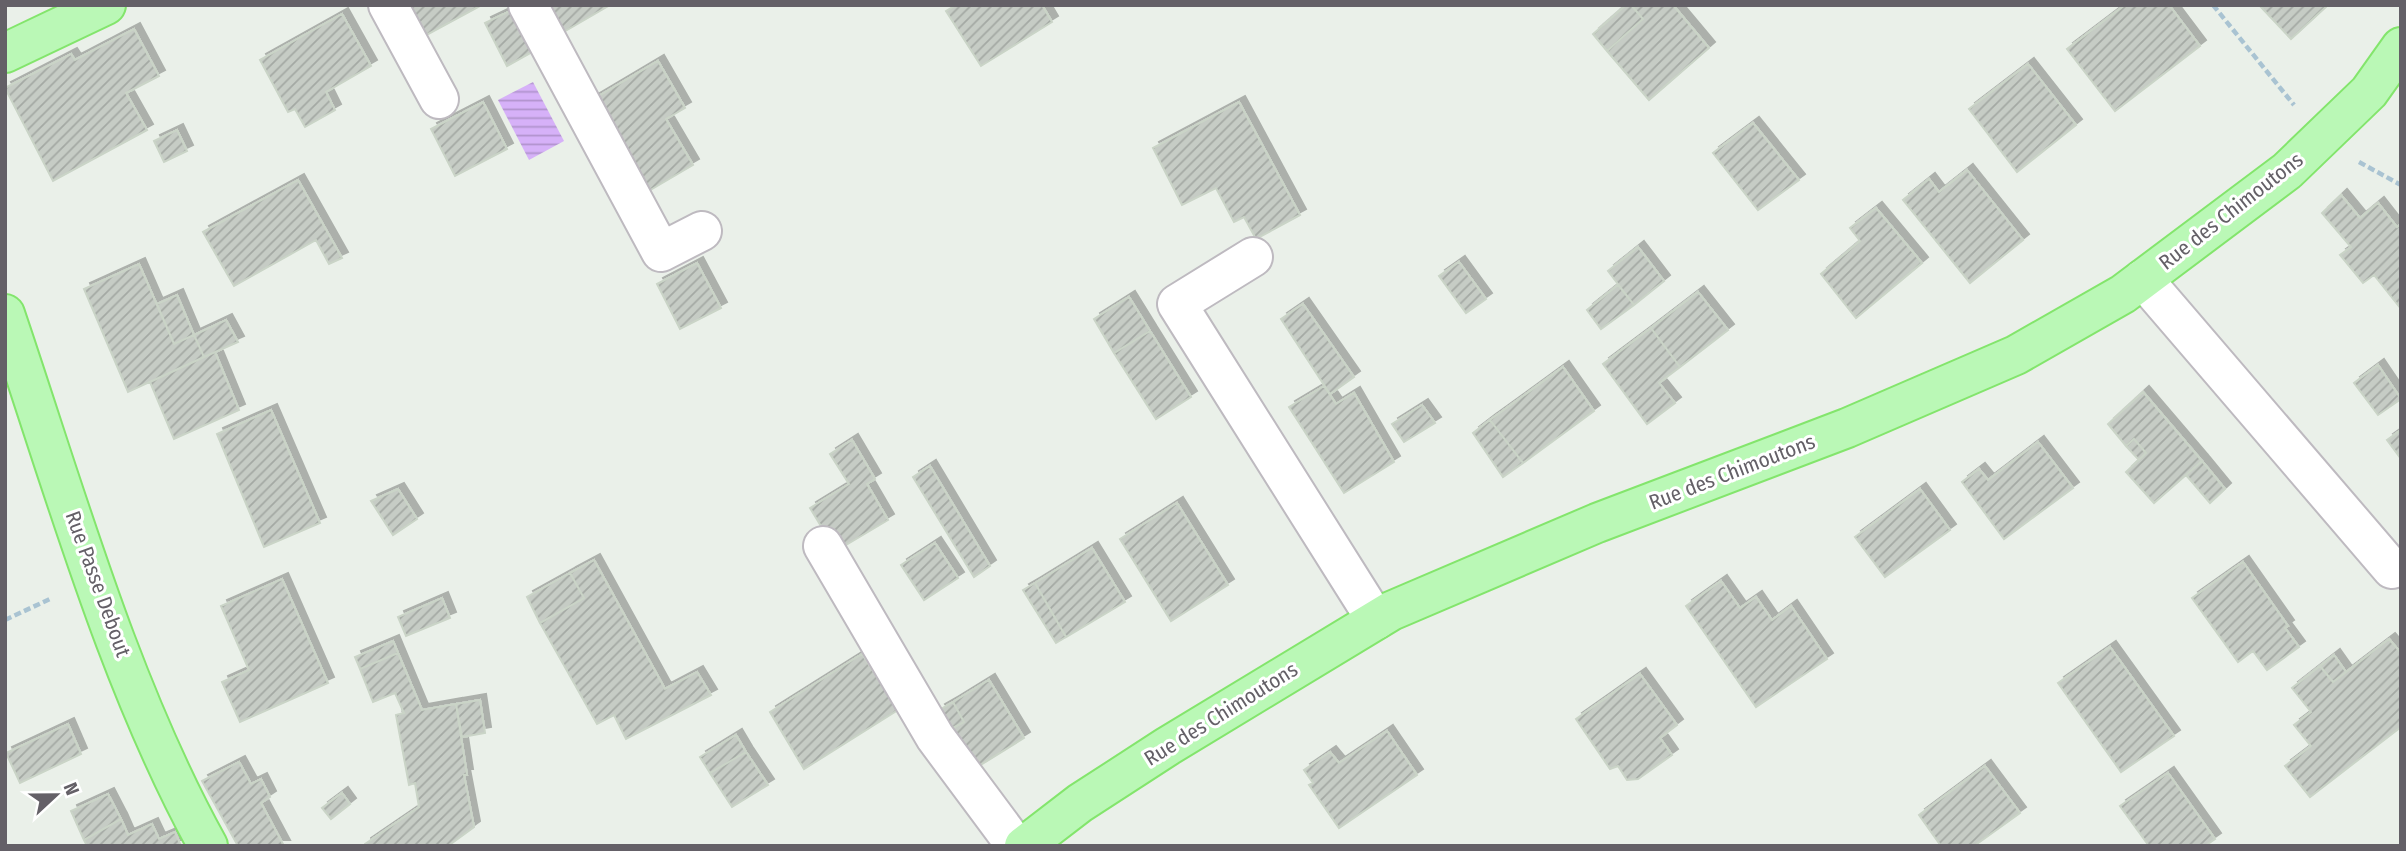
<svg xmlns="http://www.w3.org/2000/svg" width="2406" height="851" viewBox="0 0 2406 851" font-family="'Fira Sans Condensed',sans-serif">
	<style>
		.water { fill: url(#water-rules) }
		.building { fill: url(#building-hatch); stroke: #cad4c7; stroke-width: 2; filter: url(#shadow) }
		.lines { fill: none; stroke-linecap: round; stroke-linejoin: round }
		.minor-casing { stroke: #bebac0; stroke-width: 42 }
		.major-casing { stroke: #83e56c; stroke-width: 42 }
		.path { stroke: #a9c3d2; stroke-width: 4.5; stroke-dasharray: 7 3.5; stroke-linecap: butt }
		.minor { stroke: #fff; stroke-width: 38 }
		.major { stroke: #baf8b6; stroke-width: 38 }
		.labels { text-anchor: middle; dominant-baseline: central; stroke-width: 6; stroke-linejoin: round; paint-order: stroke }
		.street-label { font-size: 21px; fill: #646067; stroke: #fff }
	</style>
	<defs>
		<pattern id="water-rules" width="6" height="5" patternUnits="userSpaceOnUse" patternTransform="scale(1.75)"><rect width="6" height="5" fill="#d6b1f8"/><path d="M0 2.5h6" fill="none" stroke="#b193cd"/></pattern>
		<pattern id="building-hatch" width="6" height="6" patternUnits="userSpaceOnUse" patternTransform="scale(1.75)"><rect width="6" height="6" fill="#c6ccc5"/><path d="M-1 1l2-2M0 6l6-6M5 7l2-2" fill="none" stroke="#a4a9a4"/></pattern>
		<filter id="shadow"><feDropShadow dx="6" dy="-6" stdDeviation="0" flood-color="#0004"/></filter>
	</defs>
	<rect width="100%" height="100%" fill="#eaf0e9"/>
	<path class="water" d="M 533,82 L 564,141 L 529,160 L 498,100 Z"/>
	<path class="building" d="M 405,5 L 479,5 L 480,6 L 423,37 Z
		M 546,5 L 610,5 L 562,33 Z
		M 956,5 L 1042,5 L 1052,22 L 981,66 L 946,11 Z
		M 1626,5 L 1631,5 L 1643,19 L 1607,51 L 1593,34 Z
		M 1631,5 L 1673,5 L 1709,48 L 1649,100 L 1607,51 L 1643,19 Z
		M 2125,5 L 2169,5 L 2200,46 L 2115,111 L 2067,49 Z
		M 2259,5 L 2328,5 L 2291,39 Z
		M 510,11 L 532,52 L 507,66 L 485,23 Z
		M 342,14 L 371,66 L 326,92 L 335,110 L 305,127 L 295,109 L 288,112 L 260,60 Z
		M 134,29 L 159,76 L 126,93 L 147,130 L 53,181 L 5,88 L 71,54 L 75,60 Z
		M 658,61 L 685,108 L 666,119 L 693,165 L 647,192 L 592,100 Z
		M 2028,64 L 2076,125 L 2017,172 L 1969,109 Z
		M 483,102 L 507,149 L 455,176 L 431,129 Z
		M 1239,102 L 1300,215 L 1256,239 L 1244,217 L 1234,222 L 1216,188 L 1182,205 L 1153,148 Z
		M 1753,123 L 1799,180 L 1758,210 L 1713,153 Z
		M 177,130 L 187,151 L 164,162 L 154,141 Z
		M 1967,170 L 2023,240 L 1970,283 L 1903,200 L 1929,179 L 1939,192 Z
		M 298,180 L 342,258 L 329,264 L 316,240 L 234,286 L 203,232 Z
		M 2341,195 L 2360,218 L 2378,203 L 2397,227 L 2401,224 L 2401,309 L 2374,275 L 2363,283 L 2340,255 L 2351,247 L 2322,213 Z
		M 1876,208 L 1922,263 L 1856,318 L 1821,274 L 1860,241 L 1850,228 Z
		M 1638,247 L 1664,281 L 1634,305 L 1608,271 Z
		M 1459,262 L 1486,299 L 1466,313 L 1439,276 Z
		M 697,263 L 721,308 L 680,329 L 657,284 Z
		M 139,264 L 174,344 L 194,335 L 204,357 L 128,392 L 84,289 Z
		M 1618,285 L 1634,305 L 1601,329 L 1587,310 Z
		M 1698,292 L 1728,330 L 1680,367 L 1651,328 Z
		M 177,295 L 194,335 L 174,344 L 157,304 Z
		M 1129,297 L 1150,331 L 1114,353 L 1094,319 Z
		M 1303,304 L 1354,377 L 1330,394 L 1281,319 Z
		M 226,320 L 238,342 L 204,357 L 194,335 Z
		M 1651,328 L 1680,367 L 1659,383 L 1675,403 L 1647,424 L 1603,364 Z
		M 1150,331 L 1191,397 L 1156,419 L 1114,353 Z
		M 215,352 L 239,410 L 174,439 L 150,382 Z
		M 2378,365 L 2401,399 L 2378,415 L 2354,383 Z
		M 1563,367 L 1594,411 L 1523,463 L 1490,420 Z
		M 1324,386 L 1336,404 L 1354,393 L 1394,462 L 1344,493 L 1289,407 Z
		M 2143,392 L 2202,461 L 2154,503 L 2126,472 L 2146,453 L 2134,439 L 2126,446 L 2108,424 Z
		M 1422,405 L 1435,423 L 1404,442 L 1392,424 Z
		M 271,410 L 320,523 L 264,547 L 217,434 Z
		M 1490,420 L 1523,463 L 1503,477 L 1473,433 Z
		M 2401,430 L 2401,459 L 2387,440 Z
		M 2134,439 L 2146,453 L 2139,460 L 2126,446 Z
		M 852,440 L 875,479 L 867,484 L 888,520 L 836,551 L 810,508 L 849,484 L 830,454 Z
		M 2038,442 L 2073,488 L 2004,539 L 1962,482 L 1979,469 L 1988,480 Z
		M 2202,461 L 2225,489 L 2210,503 L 2186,475 Z
		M 930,466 L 990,566 L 974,577 L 913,477 Z
		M 398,489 L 417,519 L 393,535 L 371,501 Z
		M 1920,489 L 1950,530 L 1885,577 L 1855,537 Z
		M 1177,503 L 1228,585 L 1171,621 L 1120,539 Z
		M 935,543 L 958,578 L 924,600 L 901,565 Z
		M 1092,548 L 1125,602 L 1066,637 L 1035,583 Z
		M 594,560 L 665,689 L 697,672 L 711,695 L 626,739 L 614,715 L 597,724 L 540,623 L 584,598 L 570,573 Z
		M 2243,562 L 2288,626 L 2285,628 L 2299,647 L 2267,670 L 2253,651 L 2238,662 L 2192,598 Z
		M 570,573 L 584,598 L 540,623 L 527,597 Z
		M 282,579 L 328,683 L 240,722 L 222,682 L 249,670 L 221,606 Z
		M 1721,581 L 1740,608 L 1756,597 L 1772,620 L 1791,606 L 1827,659 L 1756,707 L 1686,606 Z
		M 1035,583 L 1066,637 L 1056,643 L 1023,590 Z
		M 442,598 L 450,618 L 406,636 L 398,617 Z
		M 2389,639 L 2401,653 L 2401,727 L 2310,797 L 2285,766 L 2311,746 L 2294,725 L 2311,712 L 2292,688 L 2320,666 L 2333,682 Z
		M 393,641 L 398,653 L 360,669 L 355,657 Z
		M 2110,647 L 2174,736 L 2121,772 L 2058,683 Z
		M 398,653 L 422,710 L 456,704 L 467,775 L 464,775 L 474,827 L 448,846 L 365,846 L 365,844 L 419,807 L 415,783 L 409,785 L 396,715 L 404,713 L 395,693 L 373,702 L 360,669 Z
		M 862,654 L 898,710 L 804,769 L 770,712 Z
		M 2334,655 L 2346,672 L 2333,682 L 2320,666 Z
		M 1640,674 L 1677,725 L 1660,738 L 1672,755 L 1638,779 L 1627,780 L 1618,766 L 1610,769 L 1576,719 Z
		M 989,680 L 1024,738 L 974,769 L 951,729 L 964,722 L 953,702 Z
		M 480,700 L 485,733 L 462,737 L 456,704 Z
		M 953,702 L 964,722 L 951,729 L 939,710 Z
		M 68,724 L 81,754 L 20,783 L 6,753 Z
		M 1387,731 L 1417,775 L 1339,828 L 1309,785 L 1313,783 L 1304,770 L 1330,752 L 1339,763 Z
		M 736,735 L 746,752 L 710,773 L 700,757 Z
		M 746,752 L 768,785 L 732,807 L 710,773 Z
		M 239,762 L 251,784 L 261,779 L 270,797 L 261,803 L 284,846 L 238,846 L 202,781 Z
		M 1985,766 L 2020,813 L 1974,846 L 1941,846 L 1919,815 Z
		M 2168,773 L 2215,839 L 2205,846 L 2149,846 L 2120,806 Z
		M 342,793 L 350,804 L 331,819 L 322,808 Z
		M 108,794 L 121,819 L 84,840 L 71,811 Z
		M 121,819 L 128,835 L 152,824 L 159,839 L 175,832 L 181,846 L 87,846 L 84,840 Z"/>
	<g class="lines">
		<g class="minor-casing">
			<path id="minor" d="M 388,5 L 439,99
				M 528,5 L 661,252 L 702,231
				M 1253,257 L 1177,304 L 1376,620
				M 2143,279 L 2392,569
				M 823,546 L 935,737 L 1016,846"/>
		</g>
		<g class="major-casing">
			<path id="major" d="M 5,53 L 106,5
				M 5,314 C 65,491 118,683 208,846
				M 1024,846 L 1080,803 L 1168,746 L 1391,611 L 1597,523 L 1847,428 L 2016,355 L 2123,294 L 2287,171 L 2369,92 L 2401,47"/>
		</g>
		<path class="path" d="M 2213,5 L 2294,105
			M 2359,162 L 2401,185
			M 5,620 L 52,598"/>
		<use href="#minor" class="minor"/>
		<use href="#major" class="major"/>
	</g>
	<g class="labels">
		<g class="street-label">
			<text transform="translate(2231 211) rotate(-38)">Rue des Chimoutons</text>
			<text transform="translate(1732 472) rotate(-21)">Rue des Chimoutons</text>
			<text transform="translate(98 584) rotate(70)">Rue Passe Debout</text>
			<text transform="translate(1221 714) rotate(-32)">Rue des Chimoutons</text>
		</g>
	</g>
	<rect width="2406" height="851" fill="none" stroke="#646067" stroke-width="14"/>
	<g transform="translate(56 795) rotate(68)" stroke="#ffffff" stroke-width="5" paint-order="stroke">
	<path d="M0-5L12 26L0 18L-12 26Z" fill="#646067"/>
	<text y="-10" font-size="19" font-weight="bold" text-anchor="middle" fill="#646067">N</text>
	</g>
</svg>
